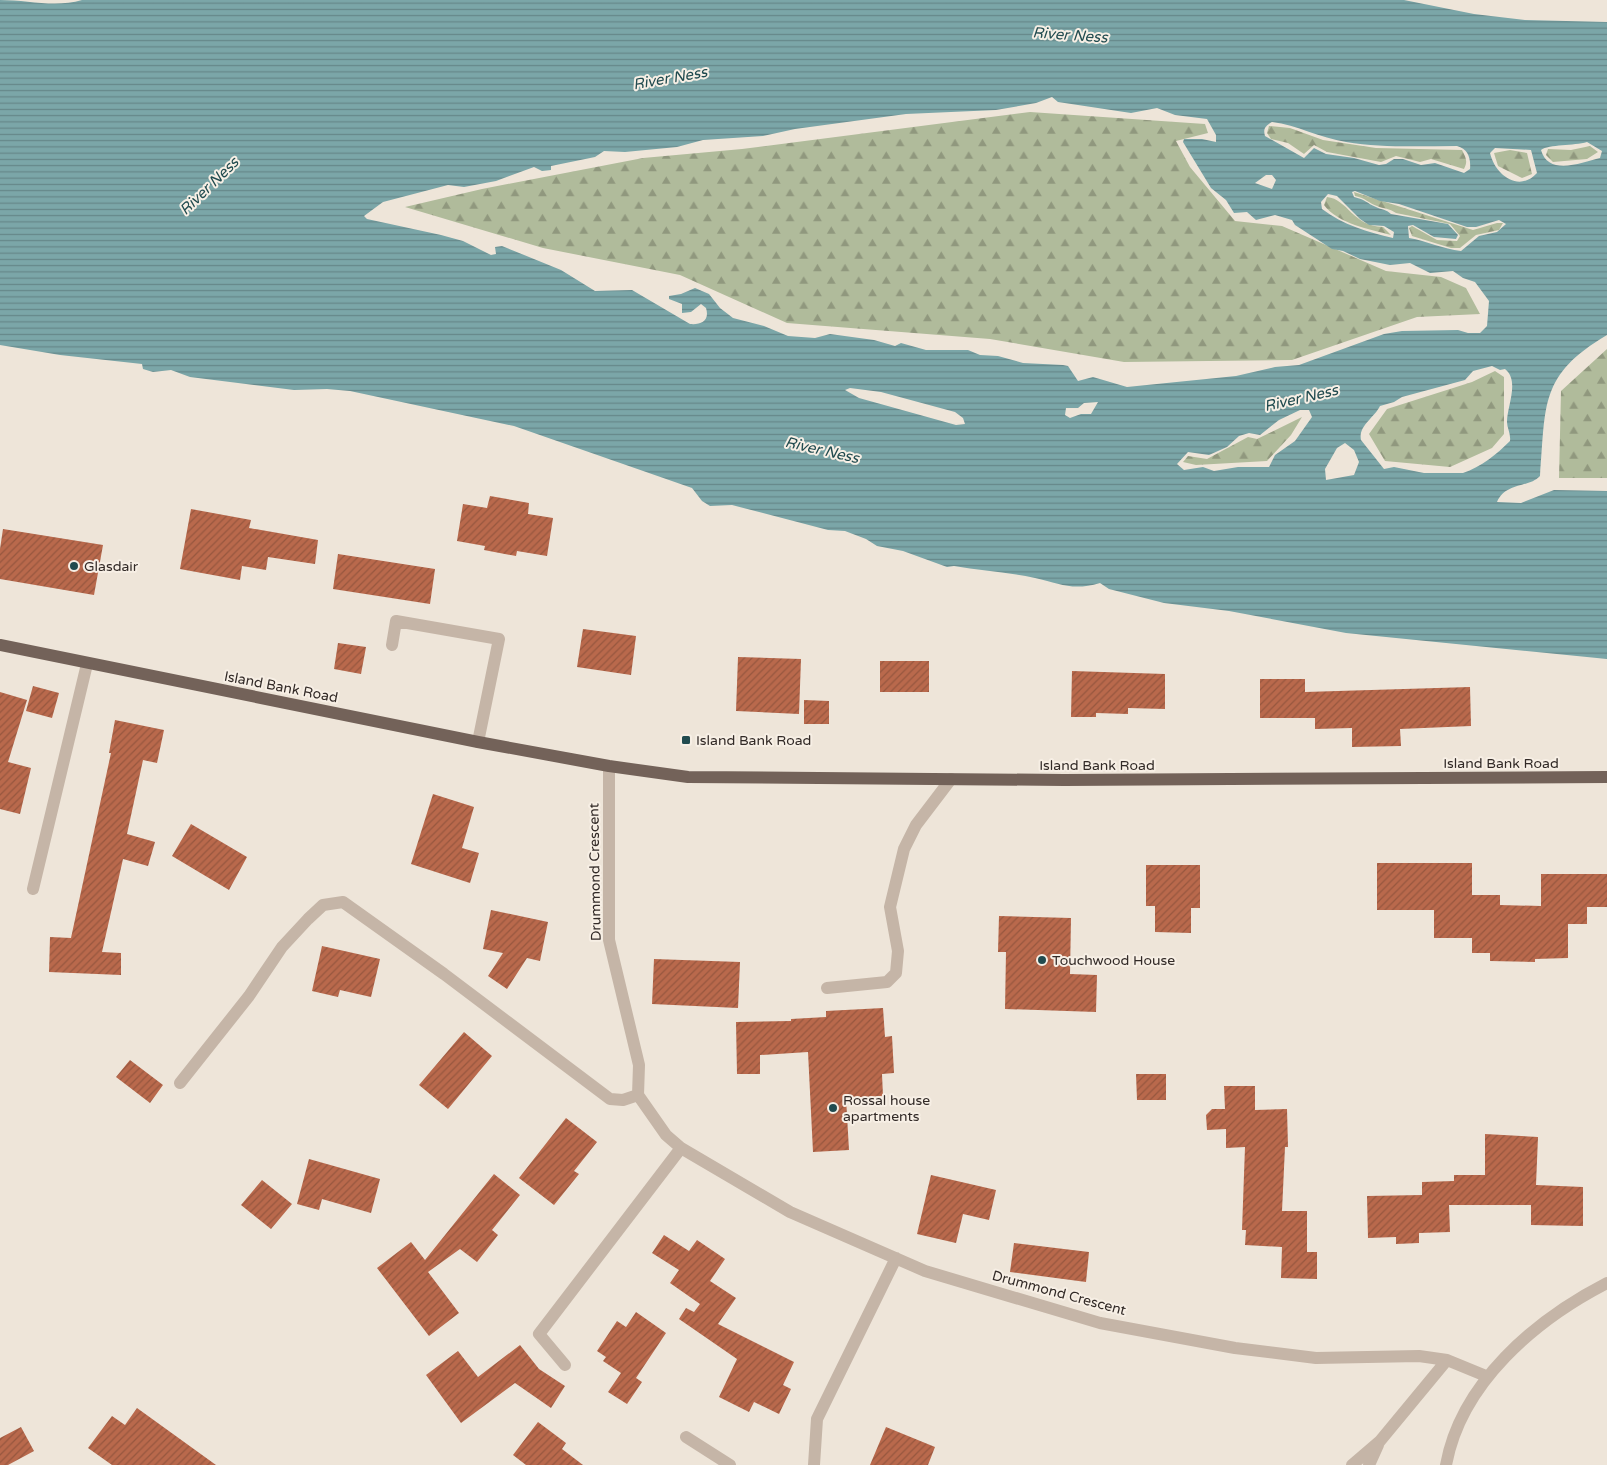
<svg xmlns="http://www.w3.org/2000/svg" width="1607" height="1465" viewBox="0 0 1607 1465" font-family="'Varela Round',sans-serif">
	<style>
		.forest { fill: url(#forest-firs) }
		.water { fill: url(#water-rules); fill-rule: evenodd }
		.building { fill: url(#building-hatch) }
		.lines { fill: none; stroke-linecap: round; stroke-linejoin: round }
		.minor { stroke: #c5b5a7; stroke-width: 12 }
		.major { stroke: #736259; stroke-width: 12 }
		.poi-dot { fill: #214b4f; stroke: #f7efe5; stroke-width: 2 }
		.labels { text-anchor: middle; dominant-baseline: central; stroke-width: 4; stroke-linejoin: round; paint-order: stroke }
		.poi-label { font-size: 14px; fill: #322a27; stroke: #f7efe5; text-anchor: start }
		.street-label { font-size: 14px; fill: #322a27; stroke: #f7efe5 }
		.water-label { font-size: 15px; font-style: italic; fill: #214b4f; stroke: #f7efe5 }
	</style>
	<defs>
		<pattern id="forest-firs" width="22" height="20" patternUnits="userSpaceOnUse" patternTransform="scale(1.25)"><rect width="22" height="20" fill="#b0bb9b"/><path d="M5 1l3.5 6h-7zM16 11l3.5 6h-7z" fill="#90987e"/></pattern>
		<pattern id="water-rules" width="6" height="5" patternUnits="userSpaceOnUse" patternTransform="scale(1.25)"><rect width="6" height="5" fill="#7ba6a8"/><path d="M0 2.5h6" fill="none" stroke="#658789"/></pattern>
		<pattern id="building-hatch" width="6" height="6" patternUnits="userSpaceOnUse" patternTransform="scale(1.25)"><rect width="6" height="6" fill="#b9694c"/><path d="M-1 1l2-2M0 6l6-6M5 7l2-2" fill="none" stroke="#97573f"/></pattern>
	</defs>
	<rect width="100%" height="100%" fill="#eee5d9"/>
	<path class="forest" d="M 1030,112 L 1205,124 L 1208,133 L 1176,141 L 1190,167 L 1235,221 L 1282,226 L 1386,271 L 1441,277 L 1466,288 L 1480,314 L 1417,317 L 1292,360 L 1124,362 L 990,339 L 787,323 L 680,275 L 543,248 L 405,207 L 482,189 L 643,158 L 742,149 Z
		M 1269,126 L 1290,128 L 1323,140 L 1376,148 L 1462,150 C 1466,158 1468,161 1464,169 L 1431,159 L 1420,162 L 1396,156 L 1381,162 L 1327,152 L 1314,145 L 1304,154 L 1288,143 L 1271,139 L 1267,133 Z
		M 1590,146 L 1598,152 L 1587,159 L 1553,162 L 1546,155 L 1548,149 L 1571,150 Z
		M 1510,150 L 1527,153 L 1532,174 L 1522,178 L 1498,166 L 1494,153 Z
		M 1354,192 L 1473,230 L 1497,223 L 1503,223 L 1499,230 L 1476,235 L 1460,248 L 1451,248 L 1412,236 L 1409,228 L 1412,226 L 1437,240 L 1457,241 L 1460,236 L 1450,224 L 1396,213 C 1389,208 1384,209 1377,206 C 1368,203 1366,198 1355,196 Z
		M 1327,197 C 1348,199 1352,226 1383,227 L 1391,235 C 1370,229 1338,224 1324,205 Z
		M 1607,349 L 1607,478 L 1559,478 L 1561,391 Z
		M 1495,371 L 1504,377 L 1504,434 L 1492,448 L 1450,467 L 1385,461 L 1369,434 L 1387,409 L 1472,382 Z
		M 1302,417 L 1291,435 L 1267,461 L 1196,465 L 1183,462 L 1188,456 L 1207,459 L 1248,437 L 1257,439 Z"/>
	<path class="water" d="M 0,0 C 28,0 55,8 82,0 L 1404,0 L 1474,14 L 1525,20 L 1607,22 L 1607,335 C 1539,375 1546,405 1540,476 C 1529,488 1506,482 1497,502 L 1521,503 L 1554,490 L 1607,491 L 1607,659 L 1346,633 L 1229,611 L 1164,603 L 1109,589 L 1100,583 C 1073,591 1061,584 1035,578 C 1008,572 981,571 954,566 L 947,567 L 903,551 L 877,546 L 866,539 L 845,531 L 828,530 L 732,505 L 710,506 L 702,501 L 692,488 L 514,426 L 350,391 L 327,389 L 294,390 L 190,377 L 171,370 L 153,372 L 143,369 L 142,364 L 60,355 L 0,345 ZM 1052,97 L 1058,102 L 1131,113 L 1157,108 L 1175,115 L 1207,119 L 1216,135 L 1216,142 L 1202,139 L 1184,139 L 1183,142 L 1211,188 L 1226,200 L 1234,213 L 1247,212 L 1256,220 L 1275,215 L 1292,220 L 1295,225 L 1332,249 L 1343,251 L 1360,259 L 1390,265 L 1410,263 L 1430,273 L 1453,271 L 1463,278 L 1475,282 L 1489,301 L 1487,326 L 1480,333 L 1468,333 L 1458,330 L 1402,331 L 1384,334 L 1299,365 L 1275,367 L 1236,376 L 1127,387 L 1093,377 L 1078,381 L 1068,366 L 1063,365 L 1023,363 L 998,356 L 980,355 L 968,350 L 926,350 L 901,343 L 895,346 L 874,340 L 830,334 L 815,338 L 788,336 L 764,326 L 733,318 L 720,308 L 709,294 L 695,288 L 681,294 L 669,296 L 669,299 L 682,304 L 682,313 L 691,312 L 701,304 L 706,308 C 710,321 701,325 690,324 L 632,290 L 595,291 L 561,270 L 502,246 L 495,247 L 496,254 L 491,255 L 463,241 L 441,235 L 367,219 L 364,216 L 383,202 L 448,185 L 464,187 L 496,181 L 534,167 L 542,171 L 551,170 L 551,166 L 595,157 L 604,151 L 625,152 L 677,147 L 703,140 L 763,136 L 795,129 L 906,114 L 996,110 L 1036,103 ZM 1272,122 C 1297,125 1320,138 1346,142 C 1382,148 1420,146 1457,146 C 1468,149 1471,158 1470,169 L 1464,173 L 1435,163 L 1421,165 L 1403,159 L 1394,159 L 1386,164 L 1379,165 L 1354,158 L 1326,154 L 1314,148 L 1304,158 L 1265,136 C 1263,129 1265,126 1272,122 ZM 1587,142 L 1602,151 L 1600,158 C 1581,163 1548,176 1541,150 C 1549,144 1574,146 1587,142 ZM 1495,148 L 1531,150 L 1537,173 C 1519,193 1495,175 1490,153 ZM 1266,175 L 1272,175 L 1276,180 L 1272,189 L 1255,183 ZM 1355,191 L 1380,201 L 1399,204 L 1467,227 L 1476,227 L 1499,220 L 1506,224 L 1497,232 L 1479,236 L 1461,251 C 1443,249 1427,241 1409,238 L 1408,226 L 1413,225 L 1434,237 L 1456,239 L 1458,235 L 1448,224 L 1391,214 C 1386,209 1382,210 1376,207 C 1366,203 1367,200 1354,197 L 1352,192 ZM 1328,194 L 1337,196 L 1360,219 L 1369,225 L 1384,226 L 1394,232 L 1393,238 C 1368,232 1343,225 1322,209 L 1321,202 ZM 1492,366 L 1500,370 L 1505,369 C 1520,381 1507,406 1507,422 C 1507,428 1511,434 1510,441 C 1497,454 1481,467 1463,473 L 1424,473 L 1394,467 L 1384,469 L 1361,440 C 1358,426 1374,418 1380,406 L 1394,402 L 1402,397 L 1465,380 L 1473,371 ZM 850,388 L 881,392 L 955,412 L 963,418 L 965,424 L 956,425 L 859,398 L 845,390 ZM 1098,402 L 1091,414 L 1081,414 L 1070,418 L 1065,415 L 1066,408 L 1078,408 L 1084,403 ZM 1300,410 L 1309,410 L 1312,417 L 1295,441 L 1275,455 L 1269,467 L 1238,467 L 1214,471 L 1203,467 L 1184,470 L 1177,464 L 1188,452 L 1209,455 L 1227,447 L 1239,436 L 1249,433 L 1260,435 L 1279,420 ZM 1345,443 L 1354,450 L 1359,462 L 1354,475 L 1326,480 L 1325,469 L 1337,448 Z"/>
	<path class="building" d="M 490,496 L 529,503 L 528,514 L 553,518 L 547,556 L 517,551 L 516,556 L 484,550 L 485,546 L 457,541 L 463,504 L 487,508 Z
		M 191,509 L 251,520 L 249,528 L 318,540 L 315,564 L 268,557 L 266,570 L 242,566 L 240,580 L 180,569 Z
		M 3,529 L 103,545 L 94,595 L 0,579 L 0,549 Z
		M 338,554 L 435,569 L 430,604 L 333,589 Z
		M 583,629 L 636,636 L 631,675 L 577,667 Z
		M 338,643 L 366,647 L 361,674 L 334,669 Z
		M 738,657 L 801,659 L 799,714 L 736,711 Z
		M 880,661 L 929,661 L 929,692 L 880,692 Z
		M 1072,671 L 1165,674 L 1165,709 L 1128,708 L 1128,714 L 1096,713 L 1096,717 L 1071,717 Z
		M 1260,679 L 1305,679 L 1305,692 L 1470,687 L 1471,726 L 1400,729 L 1401,746 L 1352,747 L 1352,728 L 1315,729 L 1315,718 L 1260,718 Z
		M 33,686 L 59,693 L 52,718 L 26,711 Z
		M 0,692 L 27,700 L 8,762 L 31,768 L 20,814 L 0,809 Z
		M 804,700 L 829,701 L 829,724 L 804,724 Z
		M 115,720 L 164,730 L 157,763 L 143,760 L 127,834 L 155,842 L 148,866 L 123,859 L 102,952 L 121,953 L 121,975 L 49,972 L 50,937 L 71,938 L 111,753 L 109,753 Z
		M 433,794 L 474,807 L 462,848 L 479,853 L 470,883 L 411,864 Z
		M 191,824 L 247,857 L 229,890 L 172,856 Z
		M 1377,863 L 1472,863 L 1472,895 L 1500,895 L 1500,905 L 1541,906 L 1541,874 L 1607,874 L 1607,907 L 1587,907 L 1587,924 L 1568,924 L 1568,958 L 1535,959 L 1535,962 L 1490,961 L 1490,953 L 1472,953 L 1472,938 L 1434,938 L 1434,910 L 1377,910 Z
		M 1146,865 L 1200,865 L 1200,908 L 1191,908 L 1191,933 L 1155,932 L 1155,906 L 1146,906 Z
		M 491,910 L 548,922 L 540,961 L 527,958 L 507,989 L 488,976 L 503,953 L 483,949 Z
		M 999,916 L 1071,918 L 1070,974 L 1097,975 L 1096,1012 L 1005,1009 L 1006,952 L 998,952 Z
		M 322,946 L 380,959 L 371,997 L 340,990 L 338,997 L 312,991 Z
		M 654,959 L 740,962 L 738,1008 L 652,1004 Z
		M 883,1008 L 885,1037 L 892,1036 L 894,1073 L 882,1074 L 883,1096 L 846,1098 L 849,1150 L 813,1152 L 808,1052 L 760,1055 L 760,1074 L 737,1074 L 736,1022 L 791,1021 L 791,1019 L 826,1017 L 826,1011 Z
		M 464,1032 L 492,1056 L 448,1109 L 419,1085 Z
		M 130,1060 L 163,1085 L 150,1103 L 116,1077 Z
		M 1136,1074 L 1166,1074 L 1166,1100 L 1137,1100 Z
		M 1224,1086 L 1255,1086 L 1255,1110 L 1287,1109 L 1288,1147 L 1285,1147 L 1282,1211 L 1307,1211 L 1307,1252 L 1317,1252 L 1317,1279 L 1281,1278 L 1282,1247 L 1245,1245 L 1246,1230 L 1242,1230 L 1245,1147 L 1226,1148 L 1226,1129 L 1207,1130 L 1206,1115 L 1212,1109 L 1225,1109 Z
		M 566,1118 L 597,1142 L 574,1171 L 579,1174 L 554,1205 L 519,1178 Z
		M 1485,1134 L 1538,1137 L 1536,1185 L 1583,1187 L 1583,1226 L 1531,1225 L 1531,1205 L 1449,1205 L 1450,1232 L 1419,1233 L 1419,1243 L 1396,1244 L 1396,1237 L 1368,1238 L 1367,1196 L 1422,1195 L 1422,1182 L 1454,1181 L 1454,1175 L 1485,1175 Z
		M 309,1159 L 380,1179 L 371,1213 L 322,1199 L 319,1210 L 297,1204 Z
		M 494,1174 L 520,1195 L 492,1230 L 498,1235 L 477,1262 L 460,1249 L 428,1272 L 459,1313 L 429,1336 L 377,1268 L 411,1242 L 425,1260 Z
		M 931,1175 L 996,1190 L 989,1220 L 963,1214 L 956,1243 L 917,1234 Z
		M 262,1180 L 292,1204 L 271,1229 L 241,1205 Z
		M 664,1235 L 689,1251 L 697,1240 L 725,1259 L 710,1281 L 736,1298 L 718,1324 L 794,1362 L 783,1385 L 791,1389 L 779,1414 L 754,1402 L 749,1412 L 719,1397 L 737,1359 L 679,1319 L 686,1308 L 694,1312 L 700,1304 L 670,1283 L 679,1270 L 652,1253 Z
		M 1014,1243 L 1089,1252 L 1086,1282 L 1010,1272 Z
		M 636,1312 L 666,1333 L 636,1378 L 642,1382 L 627,1404 L 608,1392 L 621,1373 L 603,1361 L 606,1357 L 597,1351 L 617,1321 L 626,1327 Z
		M 520,1345 L 539,1369 L 565,1386 L 551,1408 L 515,1383 L 461,1423 L 426,1375 L 458,1351 L 478,1377 Z
		M 137,1408 L 216,1465 L 112,1465 L 88,1448 L 112,1416 L 125,1425 Z
		M 538,1422 L 566,1443 L 562,1449 L 583,1465 L 526,1465 L 513,1455 Z
		M 21,1427 L 34,1451 L 8,1465 L 0,1465 L 0,1438 Z
		M 886,1427 L 935,1447 L 928,1465 L 870,1465 Z"/>
	<g class="lines">
		<path class="minor" d="M 392,645 L 396,621 L 499,639 L 478,742
			M 609,766 L 609,940 L 639,1065 L 638,1095 L 666,1135 L 681,1148 L 790,1212 L 925,1271 L 1100,1323 L 1235,1348 L 1316,1358 L 1419,1356 L 1447,1360 L 1486,1376
			M 33,889 L 87,664
			M 827,988 L 887,982 L 896,973 L 898,951 L 890,907 L 904,849 L 916,825 L 951,779
			M 180,1083 L 249,996 L 282,947 L 308,919 L 323,905 L 343,902 L 444,974 L 610,1099 L 623,1100 L 638,1095
			M 565,1365 L 539,1334 L 681,1148
			M 686,1437 L 730,1465
			M 814,1465 L 817,1419 L 896,1258
			M 1352,1465 L 1380,1441 L 1447,1360
			M 1369,1465 L 1378,1445
			M 1446,1465 C 1461,1383 1535,1320 1607,1283"/>
		<path class="major" d="M 0,645 L 478,742 L 609,766 L 688,777 L 1064,780 L 1607,777"/>
	</g>
	<g class="poi-dot">
		<circle cx="74" cy="566" r="5"/>
		<rect x="681" y="735" width="10" height="10" rx="2.5"/>
		<circle cx="1042" cy="960" r="5"/>
		<circle cx="833" cy="1108" r="5"/>
	</g>
	<g class="labels">
		<g class="poi-label">
			<text x="84" y="566">Glasdair</text>
			<text x="696" y="740">Island Bank Road</text>
			<text x="1052" y="960">Touchwood House</text>
			<text x="843" y="1100">Rossal house<tspan x="843" dy="16">apartments</tspan></text>
		</g>
		<g class="street-label">
			<text transform="translate(281 687) rotate(11)">Island Bank Road</text>
			<text x="1501" y="763">Island Bank Road</text>
			<text x="1097" y="765">Island Bank Road</text>
			<text transform="translate(595 872) rotate(-91)">Drummond Crescent</text>
			<text transform="translate(1059 1293) rotate(15)">Drummond Crescent</text>
		</g>
		<g class="water-label">
			<text transform="translate(1070 35) rotate(4)">River Ness</text>
			<text transform="translate(670 78) rotate(-10)">River Ness</text>
			<text transform="translate(209 186) rotate(-44)">River Ness</text>
			<text transform="translate(1301 398) rotate(-13)">River Ness</text>
			<text transform="translate(822 450) rotate(13)">River Ness</text>
		</g>
	</g>
</svg>
